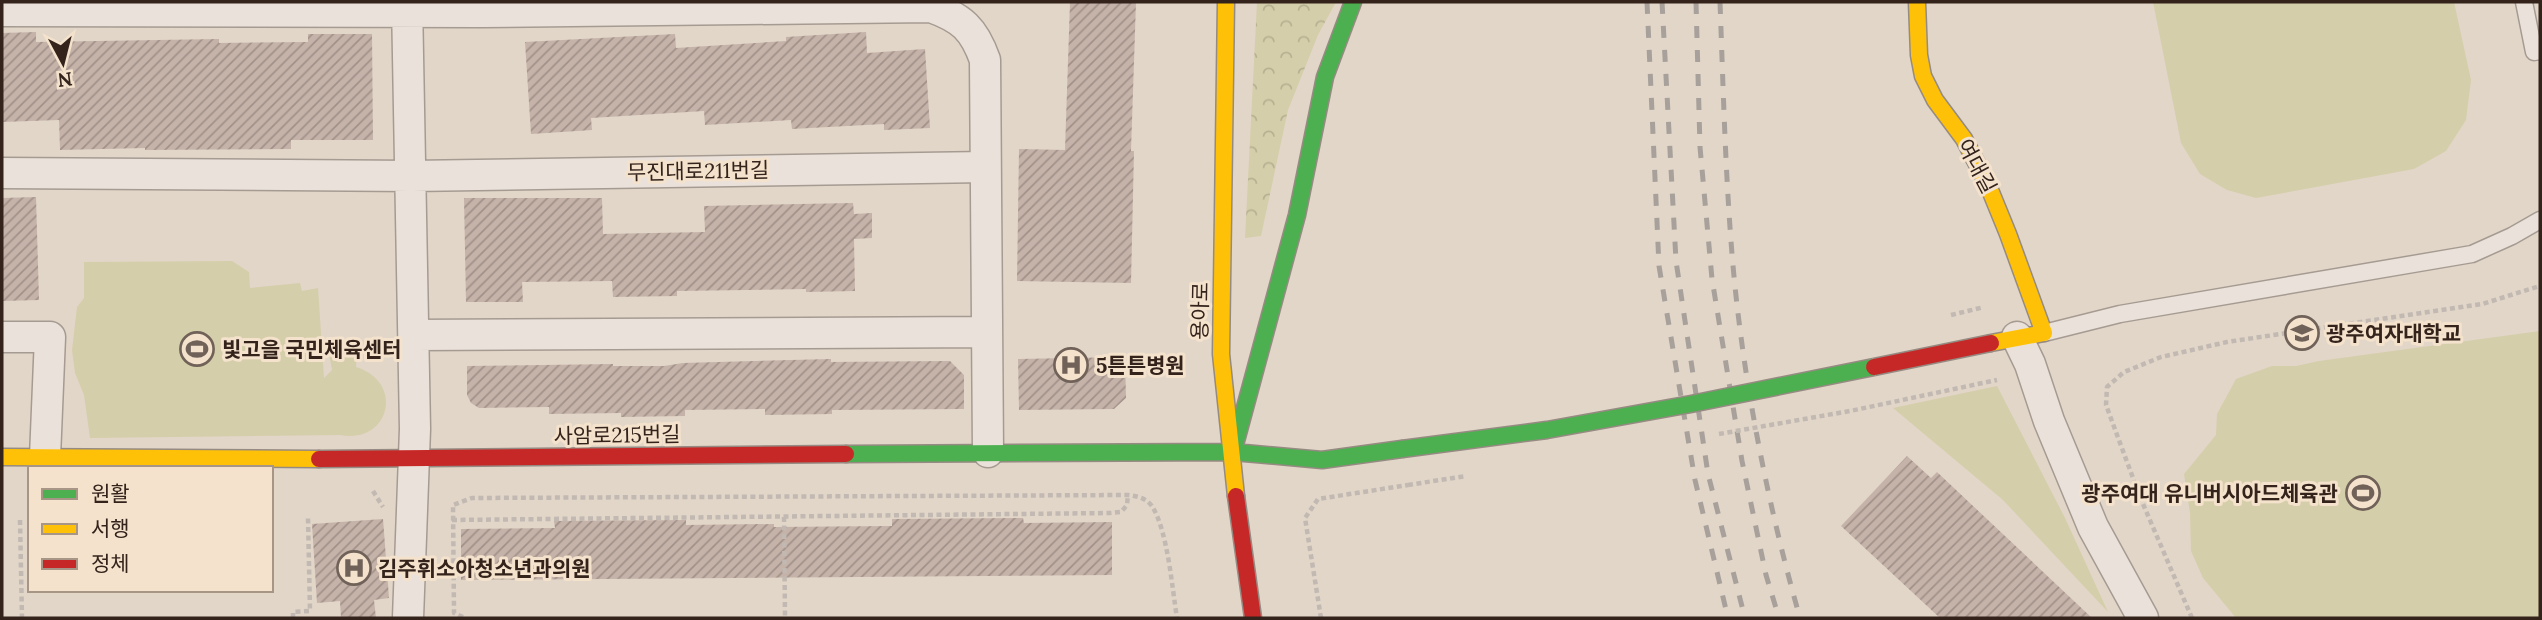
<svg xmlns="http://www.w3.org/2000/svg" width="2542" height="620" viewBox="0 0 2542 620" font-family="Lora,'Noto Sans KR',serif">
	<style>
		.green { fill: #d5ceaa }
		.forest { fill: url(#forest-crowns) }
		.building { fill: url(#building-hatch) }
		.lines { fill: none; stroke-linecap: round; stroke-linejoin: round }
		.lane-casing { stroke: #a69b92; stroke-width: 19 }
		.street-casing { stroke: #a69b92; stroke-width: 33 }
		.fast-casing { stroke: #968b82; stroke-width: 19 }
		.slow-casing { stroke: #968b82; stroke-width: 19 }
		.jam-casing { stroke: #968b82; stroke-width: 19 }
		.path { stroke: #c2b9b2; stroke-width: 4.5; stroke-dasharray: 5 3.5; stroke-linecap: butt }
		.lane { stroke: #eae2da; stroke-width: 16 }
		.street { stroke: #eae2da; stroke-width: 30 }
		.fast { stroke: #4caf50; stroke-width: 16 }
		.slow { stroke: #ffc107; stroke-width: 16 }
		.jam { stroke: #c62828; stroke-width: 16 }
		.rail { stroke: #a8a19b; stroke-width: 5; stroke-dasharray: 12 12; stroke-linecap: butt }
		.fast-bridge-casing { stroke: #968b82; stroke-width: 19; stroke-linecap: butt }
		.jam-bridge-casing { stroke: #968b82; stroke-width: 19; stroke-linecap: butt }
		.path-bridge { stroke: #c2b9b2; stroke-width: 4.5; stroke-dasharray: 5 3.5; stroke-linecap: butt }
		.fast-bridge { stroke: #4caf50; stroke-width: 16 }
		.jam-bridge { stroke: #c62828; stroke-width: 16 }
		.labels { text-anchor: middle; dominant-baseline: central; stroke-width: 6; stroke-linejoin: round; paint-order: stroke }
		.street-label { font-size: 21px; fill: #33231b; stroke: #f4e2cc }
		.poi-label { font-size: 21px; font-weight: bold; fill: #33231b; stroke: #f4e2cc; text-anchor: start }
	</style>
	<defs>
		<pattern id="forest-crowns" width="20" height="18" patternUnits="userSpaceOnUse" patternTransform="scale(1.75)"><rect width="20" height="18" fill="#d5ceaa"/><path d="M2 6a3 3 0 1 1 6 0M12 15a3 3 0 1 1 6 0" fill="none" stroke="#b7b192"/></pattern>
		<pattern id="building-hatch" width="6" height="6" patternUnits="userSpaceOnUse" patternTransform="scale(1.75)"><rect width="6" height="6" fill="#c5b3a9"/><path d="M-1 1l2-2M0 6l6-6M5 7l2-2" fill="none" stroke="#a19189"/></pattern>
	</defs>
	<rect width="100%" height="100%" fill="#e2d6c8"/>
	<path class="green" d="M 2153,2 L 2454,2 L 2471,80 L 2466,120 L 2446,151 L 2414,169 L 2256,198 L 2227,190 L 2200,174 L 2181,143 Z
		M 232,261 L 249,272 L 250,288 L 300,283 L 302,291 L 318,288 L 324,378 L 332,370 L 328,348 L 337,342 L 350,343 L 357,350 L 356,367 C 405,382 390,444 340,435 L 90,438 L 84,395 L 75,373 L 72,350 L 77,307 L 84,298 L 84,262 Z
		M 2540,331 L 2540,618 L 2236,618 L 2203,578 L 2191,551 L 2190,513 L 2184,474 L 2216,435 L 2217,414 L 2236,379 L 2272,366 L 2296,366 L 2319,361 Z
		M 1997,386 L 2065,518 L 2108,612 L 2003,500 L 1893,408 Z"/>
	<path class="forest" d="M 1257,2 L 1336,2 L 1318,35 L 1288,110 L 1261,236 L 1245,238 Z"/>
	<path class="building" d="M 1070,2 L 1136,2 L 1131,151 L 1134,151 L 1131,283 L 1017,281 L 1019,149 L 1065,150 Z
		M 36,32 L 36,42 L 219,39 L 219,43 L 308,42 L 308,34 L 372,34 L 373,140 L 291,140 L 291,149 L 145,150 L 145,148 L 60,150 L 59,120 L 2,122 L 2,33 Z
		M 866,32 L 867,53 L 925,49 L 930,128 L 884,130 L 884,124 L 792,129 L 791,120 L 705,125 L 704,111 L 591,118 L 592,130 L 531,134 L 525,42 L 675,34 L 676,48 L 786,41 L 786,37 Z
		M 36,197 L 39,300 L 2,301 L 2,198 Z
		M 464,198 L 602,198 L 603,234 L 705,232 L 704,206 L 853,203 L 854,214 L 872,213 L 872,238 L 854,239 L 855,291 L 806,292 L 806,289 L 677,291 L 677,296 L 613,297 L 612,281 L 522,282 L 523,302 L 466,302 Z
		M 1125,357 L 1126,398 L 1114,409 L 1019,410 L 1018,359 Z
		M 831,359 L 831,362 L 950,361 L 964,375 L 964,409 L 832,410 L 832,414 L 765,415 L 765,409 L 685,410 L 685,416 L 621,417 L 621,413 L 549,414 L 549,407 L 479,408 L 471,403 L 467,395 L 467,366 L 613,364 L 613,366 L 664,366 L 683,363 Z
		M 1907,456 L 1931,478 L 1937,472 L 2092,618 L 1940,618 L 1841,526 Z
		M 1023,518 L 1024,523 L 1112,522 L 1112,575 L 461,580 L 461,529 L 555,528 L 554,521 L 686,520 L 686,525 L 774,524 L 774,527 L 892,526 L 892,519 Z
		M 383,519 L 389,598 L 374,600 L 376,618 L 341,618 L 340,601 L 317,603 L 312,524 Z"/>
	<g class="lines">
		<g class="lane-casing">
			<path id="lane" d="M 2524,2 L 2534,52 L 2540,51
				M 2044,333 L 2120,314 L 2472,254 L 2512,236 L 2540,220"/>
		</g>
		<g class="street-casing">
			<path id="street" d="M 407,2 L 415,429 L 408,618
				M 2,11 L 483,12 L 931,7 C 962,18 974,29 985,60 L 988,452
				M 2,173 L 412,176 L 985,167
				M 414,335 L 986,332
				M 2,337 L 50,337 L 45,457
				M 2017,337 L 2030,364 L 2049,421 L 2093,527 L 2143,618"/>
		</g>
		<g class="fast-casing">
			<path id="fast" d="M 1233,452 L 1297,215 L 1325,77 L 1353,2
				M 846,454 L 1233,452 L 1322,460 L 1402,449"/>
		</g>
		<g class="slow-casing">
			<path id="slow" d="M 1226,2 L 1221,354 L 1236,496
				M 1917,2 L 1919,55 L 1923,76 L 1935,100 L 1964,139 L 1988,185 L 2008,234 L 2044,333 L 1991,343
				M 2,457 L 319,459"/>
		</g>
		<g class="jam-casing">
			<path id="jam" d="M 319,459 L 846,454
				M 1236,496 L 1253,618"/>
		</g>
		<path class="path" d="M 373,491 L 383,507
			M 784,517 L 785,618
			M 20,520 L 22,618
			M 452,520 L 1110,513 L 1121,512 L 1127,505 L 1128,495
			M 463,617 L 454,613 L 453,505 L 472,498 L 1128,495 C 1137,496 1146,498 1152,506 C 1168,532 1172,588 1177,618
			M 293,618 L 293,612 L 310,611 L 308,518
			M 1321,618 L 1305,518 L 1318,499 L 1408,485
			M 2192,618 L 2140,497 L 2106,405 L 2107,387 L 2124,372 L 2161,357 L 2227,342 L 2482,304 L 2540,286"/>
		<use href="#lane" class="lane"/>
		<use href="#street" class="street"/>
		<use href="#fast" class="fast"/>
		<use href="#slow" class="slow"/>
		<use href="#jam" class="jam"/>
		<path class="rail" d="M 1647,2 L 1659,266 L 1695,480 L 1728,618
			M 1662,2 L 1676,261 L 1708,474 L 1745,618
			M 1696,2 L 1700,147 L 1712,279 L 1742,461 L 1766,575 L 1779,618
			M 1720,2 C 1723,82 1725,162 1731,241 C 1740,365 1766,499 1800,618"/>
		<g class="fast-bridge-casing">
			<path id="fast-bridge" d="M 1402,449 L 1547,430 L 1691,404 L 1874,367"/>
		</g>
		<g class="jam-bridge-casing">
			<path id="jam-bridge" d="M 1874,367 L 1991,343"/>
		</g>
		<path class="path-bridge" d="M 1951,315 L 1984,307
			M 1719,434 L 1850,411 L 1997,380
			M 1408,485 L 1466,476"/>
		<use href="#fast-bridge" class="fast-bridge"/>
		<use href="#jam-bridge" class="jam-bridge"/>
	</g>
	<defs>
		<g id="school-ring" transform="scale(1.75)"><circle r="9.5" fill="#f4e2cc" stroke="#706258" stroke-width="1.5"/><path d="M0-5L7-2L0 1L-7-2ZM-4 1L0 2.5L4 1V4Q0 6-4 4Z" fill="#706258"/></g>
		<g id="stadium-ring" transform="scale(1.75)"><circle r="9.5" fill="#f4e2cc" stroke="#706258" stroke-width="1.5"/><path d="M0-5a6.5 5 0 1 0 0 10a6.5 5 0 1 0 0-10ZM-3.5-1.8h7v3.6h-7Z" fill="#706258"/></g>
		<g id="hospital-ring" transform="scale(1.75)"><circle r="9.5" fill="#f4e2cc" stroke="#706258" stroke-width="1.5"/><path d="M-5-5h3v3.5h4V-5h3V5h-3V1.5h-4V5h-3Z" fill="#706258"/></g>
	</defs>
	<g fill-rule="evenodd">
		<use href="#school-ring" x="2302" y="333"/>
		<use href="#stadium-ring" x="197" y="349"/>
		<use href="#hospital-ring" x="1071" y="365"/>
		<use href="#stadium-ring" x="2363" y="493"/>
		<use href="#hospital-ring" x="354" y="568"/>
	</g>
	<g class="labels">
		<g class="street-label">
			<text transform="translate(1977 166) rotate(62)">여대길</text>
			<text transform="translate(698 171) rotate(-1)">무진대로211번길</text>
			<text transform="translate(1200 311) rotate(-89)">용아로</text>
			<text transform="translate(617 435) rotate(-1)">사암로215번길</text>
		</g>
		<g class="poi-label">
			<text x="2326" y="333">광주여자대학교</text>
			<text x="222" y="349">빛고을 국민체육센터</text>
			<text x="1096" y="365">5튼튼병원</text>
			<text x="2338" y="493" text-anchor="end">광주여대 유니버시아드체육관</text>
			<text x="378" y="568">김주휘소아청소년과의원</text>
		</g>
	</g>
	<rect width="2542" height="620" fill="none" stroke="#33231b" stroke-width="7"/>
	<rect x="28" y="466" width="245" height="126" fill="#f4e2cc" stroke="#a79685" stroke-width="2"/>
	<rect x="42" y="489" width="35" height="10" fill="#4caf50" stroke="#a79685" stroke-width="2"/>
	<text x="91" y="501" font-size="21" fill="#33231b">원활</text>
	<rect x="42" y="524" width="35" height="10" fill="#ffc107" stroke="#a79685" stroke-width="2"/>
	<text x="91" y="536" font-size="21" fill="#33231b">서행</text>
	<rect x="42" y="559" width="35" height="10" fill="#c62828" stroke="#a79685" stroke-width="2"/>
	<text x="91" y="571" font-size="21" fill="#33231b">정체</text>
	<g transform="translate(63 63) rotate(173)" stroke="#f4e2cc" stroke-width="5" paint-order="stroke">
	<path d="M0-5L12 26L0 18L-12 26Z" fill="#33231b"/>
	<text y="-10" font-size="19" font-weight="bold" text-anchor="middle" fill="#33231b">N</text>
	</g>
</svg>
